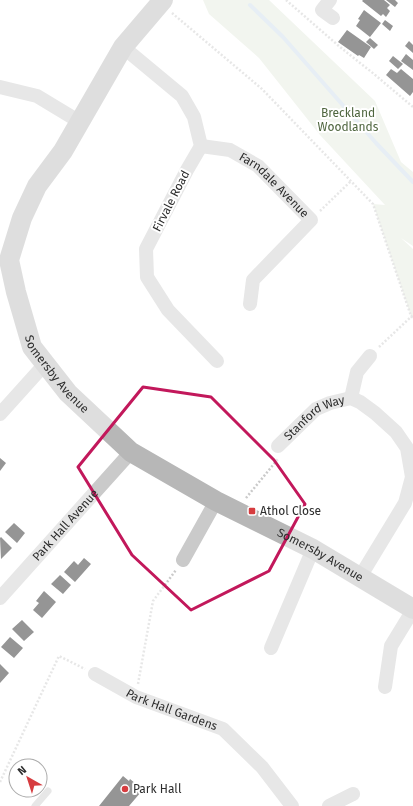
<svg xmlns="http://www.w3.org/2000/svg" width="413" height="806" viewBox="0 0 413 806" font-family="'Fira Sans',sans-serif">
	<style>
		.green { fill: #e2e9db }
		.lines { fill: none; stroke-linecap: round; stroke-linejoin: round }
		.stream { stroke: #c9dae8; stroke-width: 4 }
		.building { fill: #141414 }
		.path { stroke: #cacaca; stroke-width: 2.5; stroke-dasharray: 2 2; stroke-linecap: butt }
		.lane { stroke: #cacaca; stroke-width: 7 }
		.street { stroke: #cacaca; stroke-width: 14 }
		.secondary { stroke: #b7b7b7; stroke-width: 20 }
		.marked { fill: none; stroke: #c2185b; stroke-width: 3; stroke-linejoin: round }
		.poi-dot { fill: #d63c3f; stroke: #fff; stroke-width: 1.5 }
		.labels { text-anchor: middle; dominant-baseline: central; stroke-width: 4; stroke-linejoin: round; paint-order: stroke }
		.park-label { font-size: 12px; fill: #4e653e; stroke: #fff }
		.street-label { font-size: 12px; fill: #2d2d2d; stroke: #fff }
		.poi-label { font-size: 12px; fill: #2d2d2d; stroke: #fff; text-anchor: start }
	</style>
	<rect width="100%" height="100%" fill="#fff"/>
	<path class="green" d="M 203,0 L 269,0 L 375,101 L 401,162 L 413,172 L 413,246 L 401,238 L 413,249 L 413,319 L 411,316 L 373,204 L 385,205 L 320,135 L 259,58 L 209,14 Z"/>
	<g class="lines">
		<path class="stream" d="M 250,5 L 283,37 L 376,143 L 413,182"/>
	</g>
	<path class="building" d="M 363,0 L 384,0 L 390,5 L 387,8 L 390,11 L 386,17 L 383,14 L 381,16 L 362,1 Z
		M 386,0 L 395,0 L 398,3 L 395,7 Z
		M 364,10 L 381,23 L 370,37 L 356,26 L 360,20 L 358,19 Z
		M 385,20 L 393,26 L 390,31 L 382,24 Z
		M 347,30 L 371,47 L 364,58 L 359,55 L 358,56 L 338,42 Z
		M 370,38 L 378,45 L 374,49 L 366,42 Z
		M 409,41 L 413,45 L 413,53 L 405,46 Z
		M 406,54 L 413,60 L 413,70 L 401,61 Z
		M 393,56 L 403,64 L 398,69 L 389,61 Z
		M 391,69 L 397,73 L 401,69 L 413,79 L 413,92 L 410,96 L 386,75 Z
		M 0,458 L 6,463 L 0,471 Z
		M 14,523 L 25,533 L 17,543 L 5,532 Z
		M 1,537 L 12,548 L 1,559 L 0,538 Z
		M 84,558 L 91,564 L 75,582 L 64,572 L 74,561 L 78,565 Z
		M 60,575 L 71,585 L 63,594 L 51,584 Z
		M 44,591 L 56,602 L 42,618 L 33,610 L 39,603 L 36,601 Z
		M 22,620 L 34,632 L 24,641 L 12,629 Z
		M 10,637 L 23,648 L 14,658 L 1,647 Z
		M 0,664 L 9,673 L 0,683 Z
		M 123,776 L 129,781 L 130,779 L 136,784 L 134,786 L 141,792 L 129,806 L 99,806 Z"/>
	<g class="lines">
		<path class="path" d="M 286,0 L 340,47 L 374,74 L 413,107
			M 172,13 L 262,89 L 373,204 L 411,316 L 413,319
			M 320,211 L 351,181
			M 379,347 L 413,315
			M 246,498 L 278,459
			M 138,684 L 153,601 L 176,570
			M 0,782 L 59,656 L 85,669"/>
		<path class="lane" d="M 35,806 L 48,791"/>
		<g class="street">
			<path d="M 330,0 L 322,10 L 333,18"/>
			<path d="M 123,47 L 182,96 L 194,117 L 201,146 L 187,170 L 146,249 L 147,277 L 168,310 L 217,361"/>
			<path d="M 0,87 L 37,96 L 80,122"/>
			<path id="s1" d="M 201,146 L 230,150 L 258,166 L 311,220 L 253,280 L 250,304"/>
			<path d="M 351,398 L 357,372 L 370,356"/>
			<path d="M 0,414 L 45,364"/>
			<path id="s2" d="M 278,446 L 316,409 L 330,403 L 351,398 L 360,402 L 375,413 L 396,432 L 407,448 L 412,477 L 405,503 L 360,577"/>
			<path d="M 183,560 L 216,501"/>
			<path id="s3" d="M 0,598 L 131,452"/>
			<path d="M 271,648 L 313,549"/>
			<path id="s4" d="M 95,674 L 136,697 L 223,729 L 262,767 L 292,806"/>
			<path d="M 385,687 L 391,646 L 413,610"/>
			<path d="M 329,806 L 353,794"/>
		</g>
		<path class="secondary" id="s5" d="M 163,0 L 123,47 L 63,151 L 37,186 L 22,218 L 9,260 L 16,292 L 32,347 L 68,393 L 131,452 L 216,501 L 313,549 L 413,609"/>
	</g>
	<path d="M0 0H413V806H0ZM 143,387 L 211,397 L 274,460 L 305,504 L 269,571 L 191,610 L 132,555 L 78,467 Z" fill="#fff" fill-opacity=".55" fill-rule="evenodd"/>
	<path class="marked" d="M 143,387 L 211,397 L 274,460 L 305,504 L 269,571 L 191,610 L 132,555 L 78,467 Z"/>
	<g class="poi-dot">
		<rect x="248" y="507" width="8" height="8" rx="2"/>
		<circle cx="125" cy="789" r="4"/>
	</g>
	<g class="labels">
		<g class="park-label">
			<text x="348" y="113">Breckland<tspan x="348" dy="14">Woodlands</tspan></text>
		</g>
		<g class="street-label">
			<text stroke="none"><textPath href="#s1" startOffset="86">Farndale Avenue</textPath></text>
			<text transform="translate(171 201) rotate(-63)">Firvale Road</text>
			<text stroke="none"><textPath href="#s5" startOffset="431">Somersby Avenue</textPath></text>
			<text stroke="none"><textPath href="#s2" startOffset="47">Stanford Way</textPath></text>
			<text stroke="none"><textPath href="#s3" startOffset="98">Park Hall Avenue</textPath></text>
			<text stroke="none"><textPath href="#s5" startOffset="755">Somersby Avenue</textPath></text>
			<text stroke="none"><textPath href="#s4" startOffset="85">Park Hall Gardens</textPath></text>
		</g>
		<g class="poi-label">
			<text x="260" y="511">Athol Close</text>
			<text x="133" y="789">Park Hall</text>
		</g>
	</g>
	<g transform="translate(28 778) rotate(321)"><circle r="19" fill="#ffffff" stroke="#ababab"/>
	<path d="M0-3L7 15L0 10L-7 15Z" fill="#d63c3f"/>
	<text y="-6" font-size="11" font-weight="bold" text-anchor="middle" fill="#2d2d2d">N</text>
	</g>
</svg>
